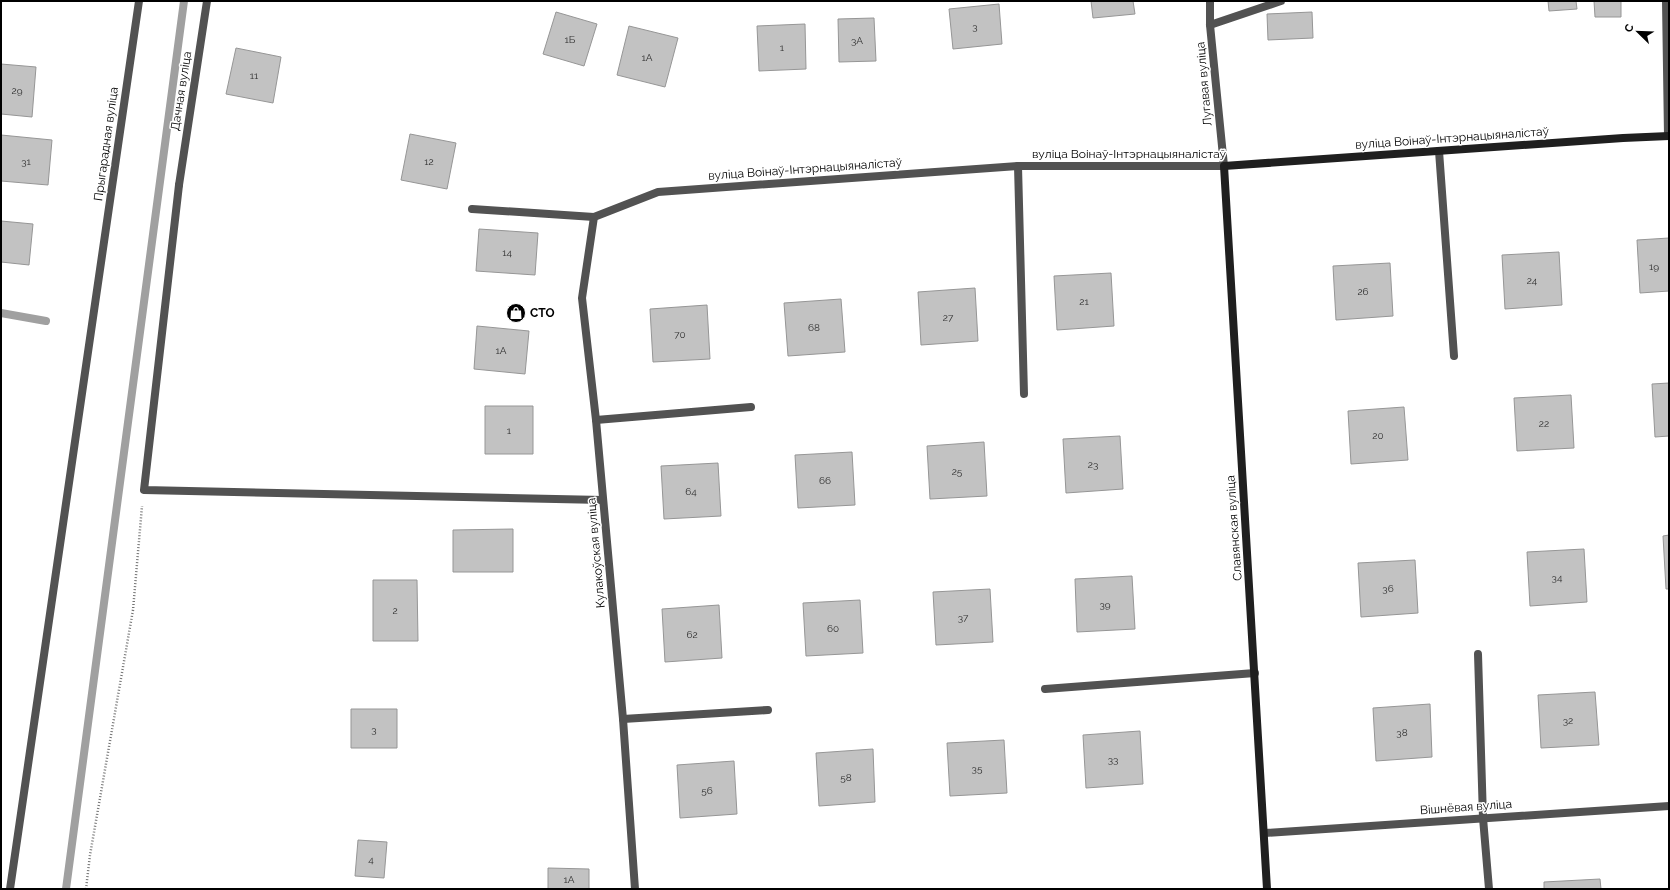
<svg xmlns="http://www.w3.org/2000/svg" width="1670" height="890" viewBox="0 0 1670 890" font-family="Raleway,sans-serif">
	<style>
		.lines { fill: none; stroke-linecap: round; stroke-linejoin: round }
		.stream { stroke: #a0a0a0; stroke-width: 8 }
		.building { fill: #c2c2c2; stroke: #969696 }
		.path { stroke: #747474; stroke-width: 2.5; stroke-dasharray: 1 2; stroke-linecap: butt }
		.lane { stroke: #525252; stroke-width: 8 }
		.street { stroke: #525252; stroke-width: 8 }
		.secondary { stroke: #1f1f1f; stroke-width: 8 }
		.labels { text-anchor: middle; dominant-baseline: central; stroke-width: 3; stroke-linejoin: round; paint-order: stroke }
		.number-label { font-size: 10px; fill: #303030 }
		.street-label { font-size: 12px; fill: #000; stroke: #fff }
		.poi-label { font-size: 12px; font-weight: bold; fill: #000; stroke: #fff; text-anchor: start }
	</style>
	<rect width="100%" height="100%" fill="#fff"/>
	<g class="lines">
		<path class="stream" d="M 1,313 L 46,321
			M 66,889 L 184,1"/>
	</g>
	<path class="building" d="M 1091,1 L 1133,1 L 1135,14 L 1093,18 Z
		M 1548,1 L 1576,1 L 1577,9 L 1549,11 Z
		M 1594,1 L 1621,1 L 1621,17 L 1595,17 Z
		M 999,4 L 1002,44 L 953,49 L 949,9 Z
		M 556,12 L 597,24 L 584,66 L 543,54 Z
		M 1312,12 L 1313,38 L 1268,40 L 1267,14 Z
		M 874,18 L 876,61 L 839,62 L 838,19 Z
		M 805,24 L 806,69 L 759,71 L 757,26 Z
		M 629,26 L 678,38 L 665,87 L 617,75 Z
		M 236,48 L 281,57 L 273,103 L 226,94 Z
		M 1,64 L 36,67 L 32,117 L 1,114 Z
		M 410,134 L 456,143 L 447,189 L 401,180 Z
		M 1,135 L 52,140 L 48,185 L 1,181 Z
		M 1,221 L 33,224 L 29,265 L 1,262 Z
		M 479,229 L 538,233 L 535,275 L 476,271 Z
		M 1669,238 L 1669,291 L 1640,293 L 1637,240 Z
		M 1559,252 L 1562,305 L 1505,309 L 1502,255 Z
		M 1390,263 L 1393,316 L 1336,320 L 1333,266 Z
		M 1111,273 L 1114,326 L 1057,330 L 1054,276 Z
		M 975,288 L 978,341 L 921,345 L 918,292 Z
		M 841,299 L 845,352 L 788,356 L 784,303 Z
		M 707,305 L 710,359 L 653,362 L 650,309 Z
		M 477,326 L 529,331 L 525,374 L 474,369 Z
		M 1669,383 L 1669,436 L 1655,437 L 1652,384 Z
		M 1571,395 L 1574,448 L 1517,451 L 1514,398 Z
		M 485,406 L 533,406 L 533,454 L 485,454 Z
		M 1404,407 L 1408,460 L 1351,464 L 1348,411 Z
		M 1120,436 L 1123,489 L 1066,493 L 1063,439 Z
		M 984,442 L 987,496 L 930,499 L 927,446 Z
		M 852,452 L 855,505 L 798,508 L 795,455 Z
		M 718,463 L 721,516 L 664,519 L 661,466 Z
		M 513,529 L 513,572 L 453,572 L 453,530 Z
		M 1669,535 L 1669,589 L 1666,589 L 1663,536 Z
		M 1584,549 L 1587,602 L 1530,606 L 1527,552 Z
		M 1415,560 L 1418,613 L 1361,617 L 1358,563 Z
		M 1132,576 L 1135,629 L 1077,632 L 1075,579 Z
		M 373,580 L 417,580 L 418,641 L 373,641 Z
		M 990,589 L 993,642 L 936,645 L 933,592 Z
		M 860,600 L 863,653 L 806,656 L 803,603 Z
		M 719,605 L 722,658 L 665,662 L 662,609 Z
		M 1595,692 L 1599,745 L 1541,748 L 1538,695 Z
		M 1430,704 L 1432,757 L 1376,761 L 1373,708 Z
		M 351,709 L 397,709 L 397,748 L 351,748 Z
		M 1140,731 L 1143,784 L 1086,788 L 1083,735 Z
		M 1004,740 L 1007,793 L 950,796 L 947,743 Z
		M 873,749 L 875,802 L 819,806 L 816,753 Z
		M 734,761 L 737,814 L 680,818 L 677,765 Z
		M 358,840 L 387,842 L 384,878 L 355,876 Z
		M 548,868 L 589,869 L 589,889 L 548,889 Z
		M 1600,879 L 1601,889 L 1544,889 L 1544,882 Z"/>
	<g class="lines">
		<path class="path" d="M 86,889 L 90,855 L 133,610 L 142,506"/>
		<path class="lane" d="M 1666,1 L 1668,136
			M 1210,25 L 1281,1
			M 1439,151 L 1454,356
			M 1018,166 L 1024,394
			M 179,185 L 144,490 L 603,500
			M 472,209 L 594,217
			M 596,420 L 751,407
			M 1478,654 L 1483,818 L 1489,889
			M 1045,689 L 1255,673
			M 623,719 L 768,710"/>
		<path class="street" d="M 179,185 L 207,1
			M 1265,833 L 1669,806
			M 10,889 L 139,1
			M 635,889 L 623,719 L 596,420 L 582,298 L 594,217 L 658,192 L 1018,166 L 1224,166 L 1210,25 L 1210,1"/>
		<path class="secondary" d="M 1267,889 L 1224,166 L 1623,138 L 1669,136"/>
	</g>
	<defs>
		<g id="shop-disc" transform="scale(1)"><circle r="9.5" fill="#000" stroke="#fff"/><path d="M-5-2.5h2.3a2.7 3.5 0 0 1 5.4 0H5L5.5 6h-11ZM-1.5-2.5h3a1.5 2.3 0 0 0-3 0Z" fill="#fff"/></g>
	</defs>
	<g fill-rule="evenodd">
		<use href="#shop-disc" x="516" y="313"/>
	</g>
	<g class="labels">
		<g class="number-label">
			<text x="975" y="26">3</text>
			<text x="570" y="39">1Б</text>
			<text x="857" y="40">3А</text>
			<text x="782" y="47">1</text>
			<text x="647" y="57">1А</text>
			<text x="254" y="75">11</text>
			<text x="17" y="90">29</text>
			<text x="26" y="161">31</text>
			<text x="429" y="161">12</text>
			<text x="507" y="252">14</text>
			<text x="1654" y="266">19</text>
			<text x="1532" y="280">24</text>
			<text x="1363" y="291">26</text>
			<text x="1084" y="301">21</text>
			<text x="948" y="317">27</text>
			<text x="814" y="327">68</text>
			<text x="680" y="334">70</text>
			<text x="501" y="350">1А</text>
			<text x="1544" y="423">22</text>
			<text x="509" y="430">1</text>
			<text x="1378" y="435">20</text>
			<text x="1093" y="464">23</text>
			<text x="957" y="471">25</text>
			<text x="825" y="480">66</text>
			<text x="691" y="491">64</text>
			<text x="1557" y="577">34</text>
			<text x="1388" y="588">36</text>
			<text x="1105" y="604">39</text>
			<text x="395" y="610">2</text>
			<text x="963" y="617">37</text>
			<text x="833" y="628">60</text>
			<text x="692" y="634">62</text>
			<text x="1568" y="720">32</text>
			<text x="374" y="729">3</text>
			<text x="1402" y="732">38</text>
			<text x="1113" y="759">33</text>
			<text x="977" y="768">35</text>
			<text x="846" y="777">58</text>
			<text x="707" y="790">56</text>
			<text x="371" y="859">4</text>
			<text x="569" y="879">1А</text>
		</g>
		<g class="street-label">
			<text transform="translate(1204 84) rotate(-95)">Лугавая вуліца</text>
			<text transform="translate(181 91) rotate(-81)">Дачная вуліца</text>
			<text transform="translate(1452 138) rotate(-4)">вуліца Воінаў-Інтэрнацыяналістаў</text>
			<text transform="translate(106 144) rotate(-82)">Прыгарадная вуліца</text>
			<text x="1129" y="154">вуліца Воінаў-Інтэрнацыяналістаў</text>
			<text transform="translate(805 169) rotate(-4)">вуліца Воінаў-Інтэрнацыяналістаў</text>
			<text transform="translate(1234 528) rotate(-94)">Славянская вуліца</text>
			<text transform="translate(596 553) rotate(-95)">Кулакоўская вуліца</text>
			<text transform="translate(1466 807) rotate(-4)">Вішнёвая вуліца</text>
		</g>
		<g class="poi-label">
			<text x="530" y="313">СТО</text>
		</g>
	</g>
	<rect width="1670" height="890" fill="none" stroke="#000000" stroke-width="4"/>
	<g transform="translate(1638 32) rotate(293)" stroke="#ffffff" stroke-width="3" paint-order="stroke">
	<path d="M0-3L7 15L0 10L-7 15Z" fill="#000000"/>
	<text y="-6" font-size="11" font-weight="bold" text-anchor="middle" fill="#000000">С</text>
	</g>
</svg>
